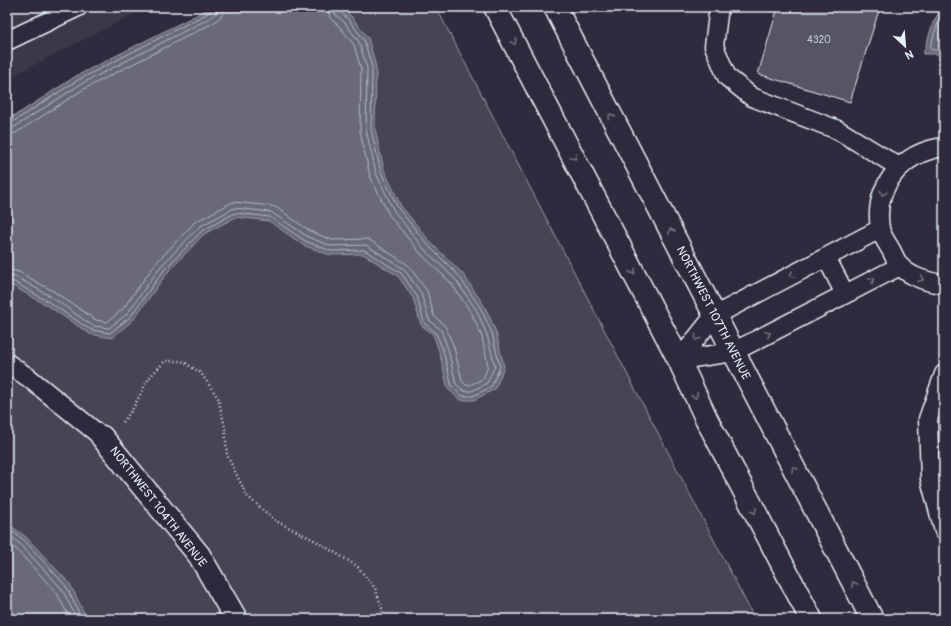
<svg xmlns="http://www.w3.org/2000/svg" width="951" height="626" viewBox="0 0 951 626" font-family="Pangolin,sans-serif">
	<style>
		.built { fill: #3b3749 }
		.green { fill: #464455; stroke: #979aa6 }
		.water { fill: #696978; stroke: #9c9fab }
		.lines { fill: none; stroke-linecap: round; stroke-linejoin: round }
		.shore { stroke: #b5bbc5; stroke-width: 1 }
		.building { fill: #575565; stroke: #e8f1f8 }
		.service-casing { stroke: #e8f1f8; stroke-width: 21 }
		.minor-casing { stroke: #e8f1f8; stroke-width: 25 }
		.secondary-casing { stroke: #e8f1f8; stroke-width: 25 }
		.path { stroke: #e8f1f8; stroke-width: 2.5; stroke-dasharray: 1 3; stroke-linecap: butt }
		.service { stroke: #2f2a3d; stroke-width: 18 }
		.minor { stroke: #2f2a3d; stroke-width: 22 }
		.secondary { stroke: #2f2a3d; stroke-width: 22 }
		.oneway { stroke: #70707e }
		.labels { text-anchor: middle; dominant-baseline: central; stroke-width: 4; stroke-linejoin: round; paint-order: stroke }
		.number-label { font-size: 10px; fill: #c4cad3 }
		.street-label { font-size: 12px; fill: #e8f1f8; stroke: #2f2a3d }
	</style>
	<rect width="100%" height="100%" fill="#2f2a3d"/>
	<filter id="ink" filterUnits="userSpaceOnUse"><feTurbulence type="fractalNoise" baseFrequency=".025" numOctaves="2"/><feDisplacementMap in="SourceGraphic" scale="8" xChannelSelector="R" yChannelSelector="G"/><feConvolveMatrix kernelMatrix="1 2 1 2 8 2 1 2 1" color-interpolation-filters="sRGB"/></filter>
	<g filter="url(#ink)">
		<path class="built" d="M 7,7 L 147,7 L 7,79 Z"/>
		<path class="green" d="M 231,7 L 436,7 L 755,619 L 7,619 L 7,119 Z"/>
		<path class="water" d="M 212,7 L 340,7 L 351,16 L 368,38 L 376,67 L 375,129 L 384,170 L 401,206 L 431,243 L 463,274 L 485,307 L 496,332 L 504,367 L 495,389 L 474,400 L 460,400 L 448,389 L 439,351 L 433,334 L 421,325 L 413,298 L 398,276 L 363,254 L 330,255 L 303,245 L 269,221 L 236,217 L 204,234 L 167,273 L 133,320 L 112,338 L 90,334 L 45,304 L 7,283 L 7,121 L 76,76 Z
			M 942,7 L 944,7 L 944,54 L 923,54 L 933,23 Z
			M 7,523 L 26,537 L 70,584 L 87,619 L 7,619 Z"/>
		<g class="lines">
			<path class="shore" d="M 944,12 L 937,25 L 930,48 L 931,50 L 944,50
				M 7,124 L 11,123 L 78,80 L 210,12 L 212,7
				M 7,129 L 13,128 L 81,84 L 212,17 L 216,13 L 217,7
				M 7,135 L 16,133 L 84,89 L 215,22 L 222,15 L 223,7
				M 7,269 L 19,272 L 53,291 L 96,320 L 107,322 L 122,310 L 156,263 L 195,222 L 233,202 L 272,206 L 277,208 L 310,231 L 332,240 L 368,239 L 408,265 L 427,291 L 434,316 L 443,324 L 446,328 L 454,347 L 462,381 L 466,385 L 470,385 L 483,379 L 488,366 L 482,337 L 472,314 L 451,283 L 420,253 L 389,215 L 370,176 L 360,131 L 361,69 L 354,45 L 340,27 L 330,18 L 327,7
				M 7,275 L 16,277 L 50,296 L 93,326 L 109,328 L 127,314 L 160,267 L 199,227 L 234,208 L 271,212 L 308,237 L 331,246 L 366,245 L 404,269 L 421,293 L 429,320 L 441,330 L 448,349 L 456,384 L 464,391 L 472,391 L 487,383 L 495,366 L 487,335 L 477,311 L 456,280 L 424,249 L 394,211 L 376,173 L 366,130 L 367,68 L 359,42 L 345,23 L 335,14 L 333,7
				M 7,280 L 14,282 L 47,301 L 91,330 L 110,333 L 130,317 L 164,270 L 202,231 L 235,213 L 270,217 L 305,241 L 331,251 L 364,250 L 401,273 L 417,296 L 424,323 L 436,333 L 443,350 L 452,387 L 462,396 L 473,396 L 491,387 L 500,367 L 492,333 L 481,309 L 459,276 L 428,245 L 398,208 L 381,172 L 371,129 L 372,67 L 364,40 L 348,19 L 339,11 L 338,7
				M 7,528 L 24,540 L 66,586 L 82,619
				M 7,534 L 20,544 L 62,589 L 77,619
				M 7,542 L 16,549 L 57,593 L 70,619"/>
		</g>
		<path class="building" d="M 778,7 L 880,7 L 850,102 L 758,74 Z"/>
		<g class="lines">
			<g class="service-casing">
				<path id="service" d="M 719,7 L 714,46 L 727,77 L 752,97 L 838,130 L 899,167
					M 7,41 L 78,7
					M 944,147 C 903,152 873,186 880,228 C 881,235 887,243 891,250 C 894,255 896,262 900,266 C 910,277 930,283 944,284
					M 826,257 L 845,294
					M 679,360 L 714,316 L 880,229
					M 679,360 L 733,352 L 900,266
					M 7,363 L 29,378 L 102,437
					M 944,374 L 928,419 L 930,479 L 944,531"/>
			</g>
			<g class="minor-casing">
				<path id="minor" d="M 102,437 L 199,555 L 236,619"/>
			</g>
			<g class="secondary-casing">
				<path id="secondary" d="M 495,7 L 679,360 L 706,418 L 811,619
					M 555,7 L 872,619"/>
			</g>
			<path class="path" d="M 123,422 L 132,410 L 149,378 L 165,361 L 182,361 L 201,373 L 218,398 L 225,427 L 227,455 L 247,496 L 276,521 L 314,540 L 357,566 L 375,588 L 383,611 L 382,619"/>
			<use href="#service" class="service"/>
			<use href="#minor" class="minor"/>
			<use href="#secondary" class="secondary"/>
		</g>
		<defs><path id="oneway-chevron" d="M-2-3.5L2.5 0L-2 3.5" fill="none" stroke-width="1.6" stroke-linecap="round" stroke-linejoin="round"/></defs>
		<g class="oneway">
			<use href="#oneway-chevron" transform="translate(514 42) rotate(62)"/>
			<use href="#oneway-chevron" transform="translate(611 116) rotate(-117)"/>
			<use href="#oneway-chevron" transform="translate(574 157) rotate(63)"/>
			<use href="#oneway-chevron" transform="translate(883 193) rotate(106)"/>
			<use href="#oneway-chevron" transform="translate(671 231) rotate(-117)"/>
			<use href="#oneway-chevron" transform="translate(633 272) rotate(63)"/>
			<use href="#oneway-chevron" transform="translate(792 275) rotate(153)"/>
			<use href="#oneway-chevron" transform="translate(921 279) rotate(22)"/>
			<use href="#oneway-chevron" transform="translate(872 280) rotate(-27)"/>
			<use href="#oneway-chevron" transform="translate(768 334) rotate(-27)"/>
			<use href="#oneway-chevron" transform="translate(697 338) rotate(128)"/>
			<use href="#oneway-chevron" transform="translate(695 396) rotate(65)"/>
			<use href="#oneway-chevron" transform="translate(794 469) rotate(-117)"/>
			<use href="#oneway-chevron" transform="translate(754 511) rotate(62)"/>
			<use href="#oneway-chevron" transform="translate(854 584) rotate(-117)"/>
		</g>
	</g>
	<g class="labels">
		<g class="number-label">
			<text x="819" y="40">4320</text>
		</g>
		<g class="street-label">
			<text transform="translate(713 313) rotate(63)">NORTHWEST 107TH AVENUE</text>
			<text transform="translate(158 507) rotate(52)">NORTHWEST 104TH AVENUE</text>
		</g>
	</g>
	<rect width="951" height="626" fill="none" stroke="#2f2a3d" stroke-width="24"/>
	<rect x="12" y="12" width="927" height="602" fill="none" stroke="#e8f1f8" stroke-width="1.5" filter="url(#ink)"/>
	<g transform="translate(905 46) rotate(154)" stroke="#2f2a3d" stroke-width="3" paint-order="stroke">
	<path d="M0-3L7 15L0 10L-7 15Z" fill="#e8f1f8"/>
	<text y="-6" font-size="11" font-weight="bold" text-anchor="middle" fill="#e8f1f8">N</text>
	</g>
</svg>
